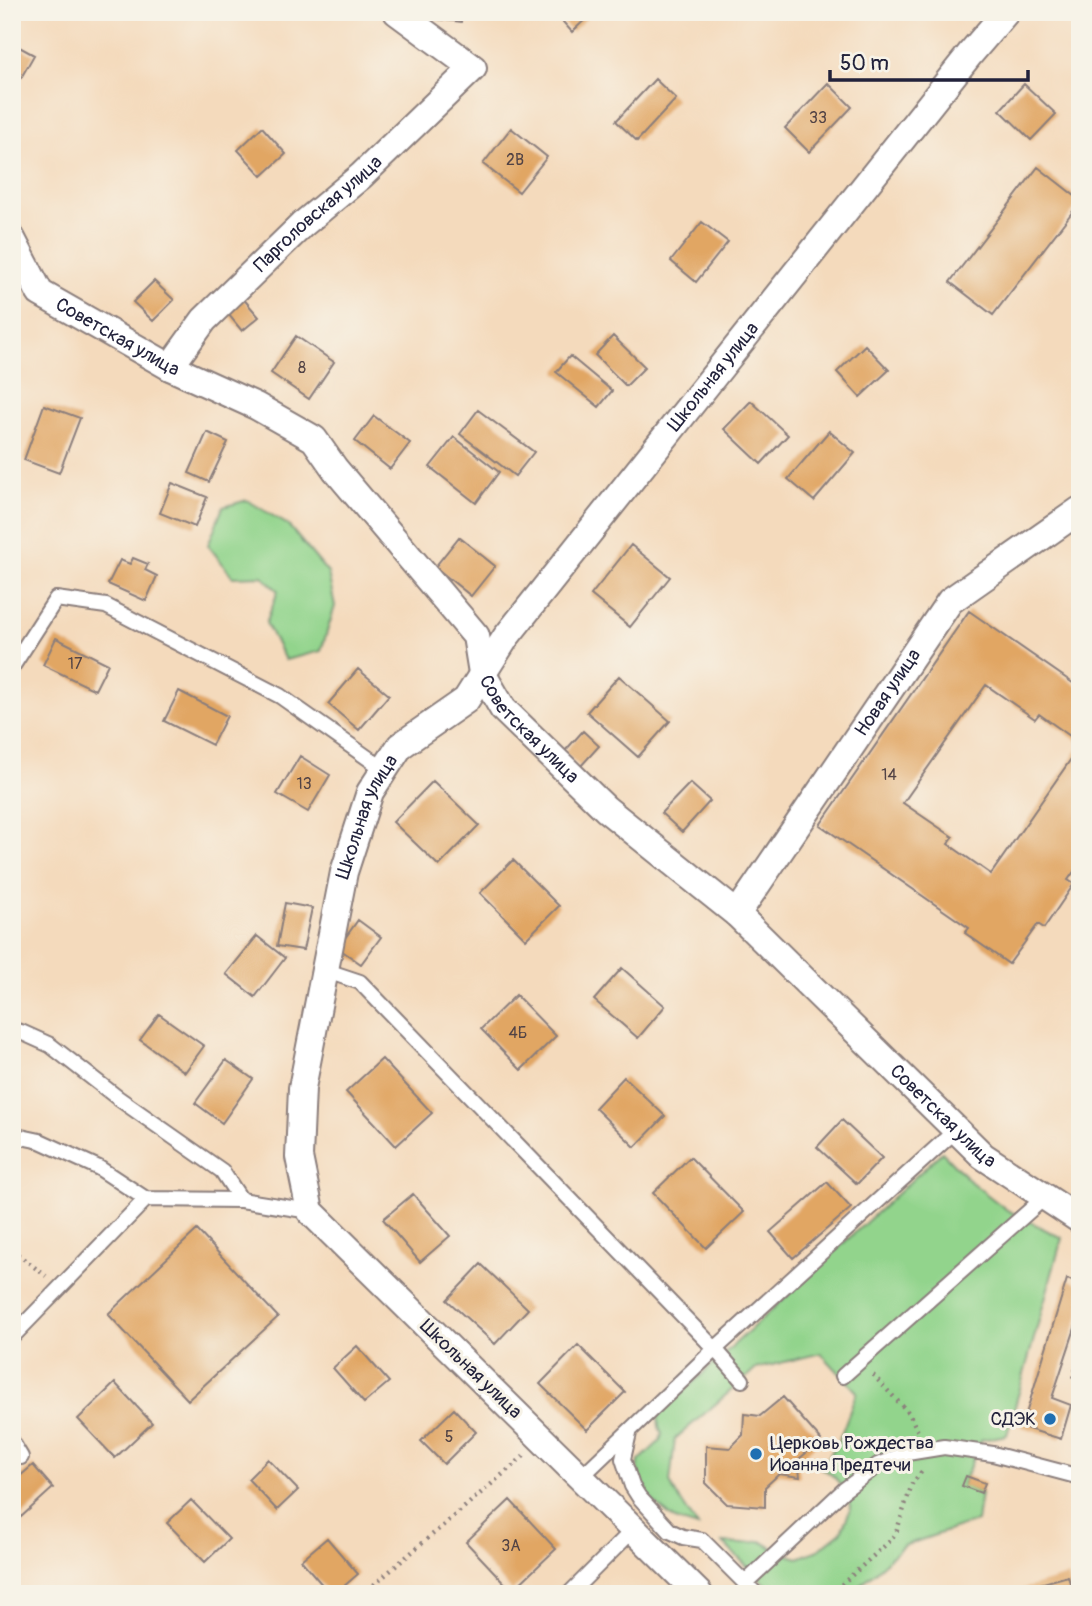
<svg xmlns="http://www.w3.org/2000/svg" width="1092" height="1606" viewBox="0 0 1092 1606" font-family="Pangolin,sans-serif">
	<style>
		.green { fill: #92d48c; stroke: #5a7b64; stroke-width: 2 }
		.building { fill: #e1a664 }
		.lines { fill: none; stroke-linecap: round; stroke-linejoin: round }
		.service-casing { stroke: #8b7e7c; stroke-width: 18 }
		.minor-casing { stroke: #8b7e7c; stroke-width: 30 }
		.path { stroke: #8b7e7c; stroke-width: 4.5; stroke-dasharray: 2 5; stroke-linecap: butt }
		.service { stroke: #fff; stroke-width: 14 }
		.minor { stroke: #fff; stroke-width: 26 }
		.poi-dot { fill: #1f6fb2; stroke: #f7f3e8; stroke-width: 2.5 }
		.labels { text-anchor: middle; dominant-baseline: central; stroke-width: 6; stroke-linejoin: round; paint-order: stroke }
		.number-label { font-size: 16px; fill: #524345 }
		.street-label { font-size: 19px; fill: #22223b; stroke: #f7f3e8 }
		.poi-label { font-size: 19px; fill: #22223b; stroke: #f7f3e8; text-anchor: end }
	</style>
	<rect width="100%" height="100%" fill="#f7f3e8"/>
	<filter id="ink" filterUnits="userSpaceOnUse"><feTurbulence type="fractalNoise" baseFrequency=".0143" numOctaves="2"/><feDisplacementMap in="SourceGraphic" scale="14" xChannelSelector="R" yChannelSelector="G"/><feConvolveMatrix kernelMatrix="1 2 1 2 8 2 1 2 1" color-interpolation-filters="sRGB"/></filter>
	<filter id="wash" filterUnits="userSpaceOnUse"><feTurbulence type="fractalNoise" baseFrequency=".00686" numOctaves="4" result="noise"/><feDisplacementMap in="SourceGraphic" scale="28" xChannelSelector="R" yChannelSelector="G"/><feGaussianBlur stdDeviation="1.57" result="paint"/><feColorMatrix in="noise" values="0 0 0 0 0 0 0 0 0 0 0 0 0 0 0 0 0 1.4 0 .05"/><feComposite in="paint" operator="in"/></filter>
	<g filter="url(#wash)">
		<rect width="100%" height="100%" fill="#f4dabc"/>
		<path class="green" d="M 247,500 L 288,525 L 328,573 L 335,606 L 321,651 L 285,660 L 266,623 L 278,591 L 262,576 L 233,577 L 208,545 L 223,507 Z
			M 942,1152 L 971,1182 L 1007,1210 L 1062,1238 L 1007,1435 L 981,1440 L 962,1485 L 981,1493 L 977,1521 L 903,1546 L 851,1594 L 776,1594 L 723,1543 L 740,1544 L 761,1541 L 777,1551 L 798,1558 L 818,1550 L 841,1532 L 851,1508 C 843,1488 839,1477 820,1467 L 837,1445 L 857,1392 L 821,1353 L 756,1369 L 675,1439 L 670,1482 L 674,1491 L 698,1527 L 675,1520 L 657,1505 L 646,1494 L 638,1482 L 638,1470 L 639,1461 L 660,1441 L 662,1434 L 659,1427 L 658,1415 Z"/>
		<g id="blocks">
			<path class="building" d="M 429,12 L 462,12 L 461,22 L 428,18 Z
				M 554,12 L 593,12 L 572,32 Z
				M 12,43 L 34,55 L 21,78 L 12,73 Z
				M 655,79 L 676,99 L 637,141 L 616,121 Z
				M 828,83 L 852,107 L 809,152 L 785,128 Z
				M 1024,84 L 1056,114 L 1031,140 L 1000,110 Z
				M 262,127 L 286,154 L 262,176 L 238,150 Z
				M 511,128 L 547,157 L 519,192 L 483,164 Z
				M 1038,167 L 1080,200 L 1080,202 L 993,315 L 950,282 Z
				M 702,222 L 728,242 L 696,282 L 671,261 Z
				M 154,281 L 174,300 L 153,321 L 133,302 Z
				M 241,296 L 259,317 L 242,331 L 224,309 Z
				M 296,336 L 334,362 L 309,399 L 271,373 Z
				M 613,336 L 645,367 L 626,386 L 595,355 Z
				M 865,345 L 889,370 L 860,397 L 837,372 Z
				M 570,356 L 612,391 L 599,407 L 556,372 Z
				M 751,401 L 788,435 L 761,464 L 724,429 Z
				M 44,405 L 80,418 L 59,473 L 24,460 Z
				M 478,410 L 534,452 L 515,476 L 460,434 Z
				M 374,416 L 410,443 L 390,469 L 355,441 Z
				M 829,431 L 855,453 L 814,501 L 788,479 Z
				M 207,432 L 228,442 L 209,482 L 189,473 Z
				M 454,437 L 499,472 L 476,503 L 430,467 Z
				M 172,483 L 207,497 L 195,527 L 160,513 Z
				M 459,537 L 495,566 L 471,596 L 435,567 Z
				M 631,545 L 670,577 L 630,627 L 591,595 Z
				M 133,558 L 148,564 L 145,570 L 157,576 L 146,601 L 108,584 L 120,560 L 130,564 Z
				M 969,611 L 1080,688 L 1080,743 L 1039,714 L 1035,719 L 986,685 L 903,803 L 953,837 L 948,844 L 991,874 L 1080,746 L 1080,863 L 1068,880 L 1074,884 L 1044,928 L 1038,924 L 1009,964 L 965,933 L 969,928 L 820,825 Z
				M 56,638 L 108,664 L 95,690 L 43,665 Z
				M 358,669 L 389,695 L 359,730 L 328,704 Z
				M 619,676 L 670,721 L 638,757 L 587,712 Z
				M 179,691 L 227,716 L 212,745 L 164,721 Z
				M 583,731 L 599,746 L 580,767 L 564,752 Z
				M 300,756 L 330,775 L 308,812 L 277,794 Z
				M 433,781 L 479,825 L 439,866 L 393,822 Z
				M 690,783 L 710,801 L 682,832 L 661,813 Z
				M 513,860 L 559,906 L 526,939 L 480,893 Z
				M 285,903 L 312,908 L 303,950 L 277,946 Z
				M 358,920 L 381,937 L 361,964 L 338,948 Z
				M 257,936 L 285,958 L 255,997 L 226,974 Z
				M 622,968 L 665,1006 L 638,1038 L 594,1000 Z
				M 516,995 L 556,1036 L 521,1070 L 481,1029 Z
				M 159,1014 L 204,1046 L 185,1072 L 140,1040 Z
				M 382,1059 L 432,1113 L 396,1146 L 346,1092 Z
				M 226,1060 L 253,1079 L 222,1123 L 195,1103 Z
				M 624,1077 L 665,1116 L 635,1147 L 595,1108 Z
				M 842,1120 L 882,1158 L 857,1184 L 817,1147 Z
				M 690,1157 L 744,1212 L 706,1248 L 653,1193 Z
				M 827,1182 L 851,1208 L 793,1258 L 770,1232 Z
				M 413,1194 L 450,1236 L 420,1262 L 383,1219 Z
				M 197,1230 L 278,1317 L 188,1400 L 108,1314 Z
				M 481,1264 L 528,1309 L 495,1344 L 447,1300 Z
				M 1067,1279 L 1080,1284 L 1080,1313 L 1052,1398 L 1071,1405 L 1061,1439 L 1022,1427 Z
				M 578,1345 L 625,1392 L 587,1430 L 540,1384 Z
				M 357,1346 L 389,1382 L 364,1403 L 333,1368 Z
				M 115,1383 L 152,1423 L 115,1458 L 78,1419 Z
				M 783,1397 L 821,1440 L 798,1460 L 800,1477 L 779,1474 L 765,1487 L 765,1507 L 727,1504 L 706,1483 L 706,1446 L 730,1448 L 743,1435 L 744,1414 L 760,1416 Z
				M 454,1409 L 476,1432 L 444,1464 L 421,1441 Z
				M 268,1459 L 298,1490 L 277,1510 L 248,1479 Z
				M 33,1465 L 53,1488 L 21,1517 L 12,1507 L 12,1483 Z
				M 966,1476 L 985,1483 L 981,1493 L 962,1486 Z
				M 191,1500 L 229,1539 L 205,1562 L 167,1523 Z
				M 510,1500 L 556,1549 L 512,1591 L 466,1542 Z
				M 327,1538 L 358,1574 L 335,1594 L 330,1594 L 301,1560 Z
				M 1068,1576 L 1073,1594 L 1009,1594 L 1008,1593 Z"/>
		</g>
	</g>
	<g filter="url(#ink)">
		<use href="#blocks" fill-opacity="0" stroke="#8b7e7c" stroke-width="2"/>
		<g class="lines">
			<g class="service-casing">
				<path id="service" d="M 12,667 L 56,599 L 106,606 L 280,696 L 385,770
					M 324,970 L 360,982 L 715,1349 L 581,1477
					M 12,1030 L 21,1032 L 50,1045 L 118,1098 L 222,1171 L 241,1200
					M 12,1135 L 40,1141 L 99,1168 L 146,1199
					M 12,1337 L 146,1199 L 241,1200 L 310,1211
					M 843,1376 L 1045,1197
					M 742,1380 L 715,1349 L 956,1130
					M 629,1433 L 623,1459 L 632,1486 L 639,1497 L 670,1531 L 683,1537 L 702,1540 L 745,1583 L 844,1490 L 878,1465 L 907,1453 L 944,1447 L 993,1454 L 1080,1477
					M 12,1442 L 21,1457
					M 745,1583 L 756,1594
					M 569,1594 L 633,1530"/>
			</g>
			<g class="minor-casing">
				<g id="minor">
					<path id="s1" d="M 12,239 L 40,293 L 170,367 L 256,406 L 314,439 L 335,469 L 476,636 L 482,673 L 503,709 L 606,809 L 737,914 L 983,1156 L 1080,1220"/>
					<path id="s2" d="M 170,367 L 204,320 L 302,225 L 361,176 L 473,68 L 397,12"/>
					<path id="s3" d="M 737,914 L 950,601 L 1080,510"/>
					<path id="s4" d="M 699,1594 L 310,1211 L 299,1157 L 302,1088 L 344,872 L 370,792 L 400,746 L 466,700 L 506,637 L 970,54 L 1006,12"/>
				</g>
			</g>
			<path class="path" d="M 12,1250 L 46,1276
				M 1080,1356 L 1073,1378 L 1080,1388
				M 873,1375 L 909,1413 L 919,1434
				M 363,1594 L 524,1456
				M 831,1594 L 891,1540 L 897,1530 L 912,1484 L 922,1471"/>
			<use href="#service" class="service"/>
			<use href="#minor" class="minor"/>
		</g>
	</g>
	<g class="poi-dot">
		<circle cx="1050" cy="1419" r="7"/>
		<circle cx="756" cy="1454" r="7"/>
	</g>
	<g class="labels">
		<g class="number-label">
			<text x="818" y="118">33</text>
			<text x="515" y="160">2В</text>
			<text x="302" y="368">8</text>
			<text x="75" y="664">17</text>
			<text x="889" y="775">14</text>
			<text x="304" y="784">13</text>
			<text x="518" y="1033">4Б</text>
			<text x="449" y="1437">5</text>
			<text x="511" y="1546">3А</text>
		</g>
		<g class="street-label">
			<text stroke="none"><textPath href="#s2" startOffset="214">Парголовская улица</textPath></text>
			<text stroke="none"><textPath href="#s1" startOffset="150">Советская улица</textPath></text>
			<text stroke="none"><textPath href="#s4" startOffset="1517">Школьная улица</textPath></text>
			<text stroke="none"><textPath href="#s3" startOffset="268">Новая улица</textPath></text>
			<text stroke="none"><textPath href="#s1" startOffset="738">Советская улица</textPath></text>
			<text stroke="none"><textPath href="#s4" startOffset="950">Школьная улица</textPath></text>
			<text stroke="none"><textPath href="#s1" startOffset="1306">Советская улица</textPath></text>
			<text transform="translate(471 1369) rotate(44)">Школьная улица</text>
		</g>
		<g class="poi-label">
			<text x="1036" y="1419">СДЭК</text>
			<text x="770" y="1443" text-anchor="start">Церковь Рождества<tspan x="770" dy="22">Иоанна Предтечи</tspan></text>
		</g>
	</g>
	<rect width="1092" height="1606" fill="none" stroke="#f7f3e8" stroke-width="42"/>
	<path d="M830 70v10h198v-10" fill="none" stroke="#22223b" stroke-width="3.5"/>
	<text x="840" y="70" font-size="21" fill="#22223b" stroke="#f7f3e8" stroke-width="5" paint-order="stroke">50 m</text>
</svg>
